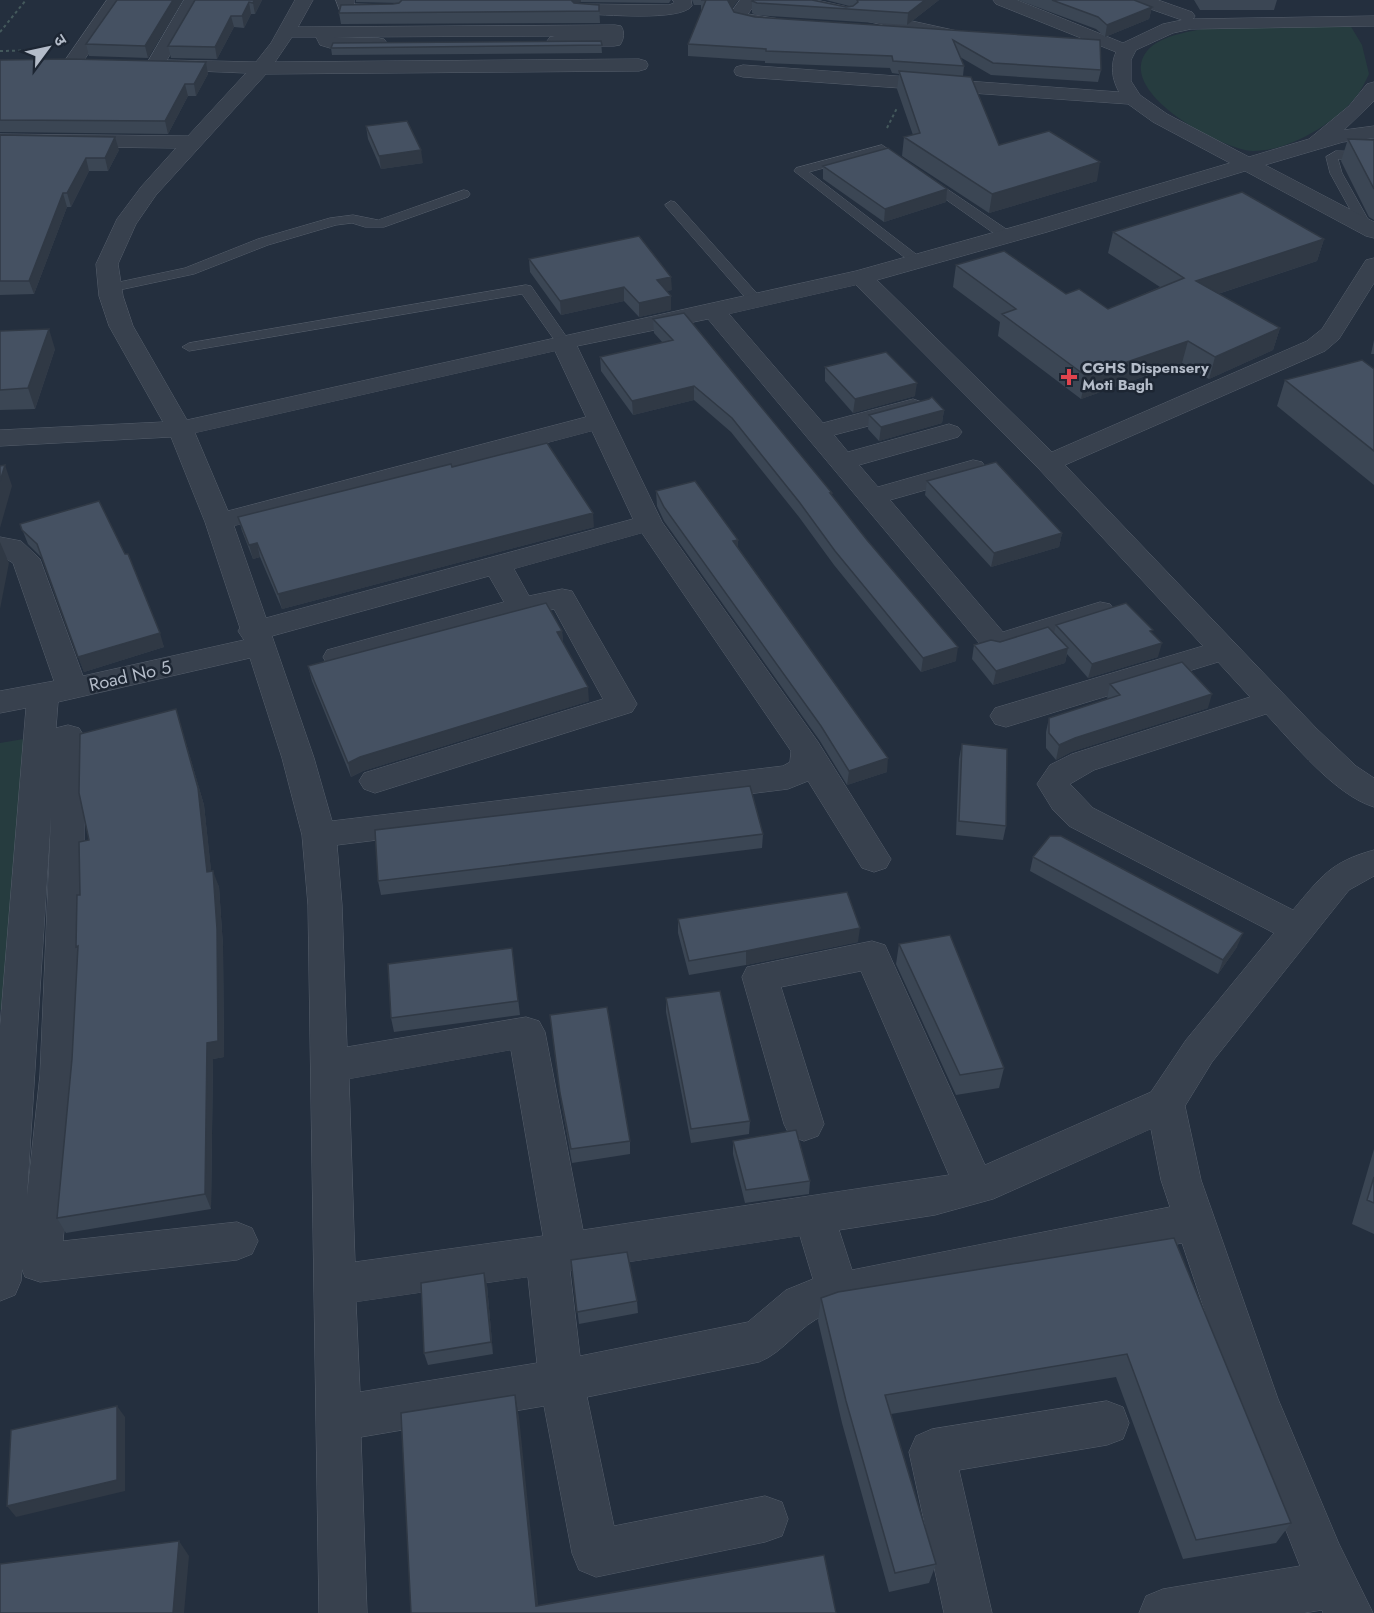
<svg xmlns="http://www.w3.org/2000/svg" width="1374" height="1613" viewBox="0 0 1374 1613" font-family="Jost,'Noto Sans Devanagari',sans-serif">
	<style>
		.green { fill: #263c3f }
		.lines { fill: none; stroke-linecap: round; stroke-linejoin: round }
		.lane-casing { stroke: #565f6c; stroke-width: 1 }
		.street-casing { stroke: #565f6c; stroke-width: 1 }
		.path { stroke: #44595c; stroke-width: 2; stroke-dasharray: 3 3; stroke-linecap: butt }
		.lane { fill: #38414e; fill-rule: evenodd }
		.street { fill: #38414e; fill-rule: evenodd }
		.wall { fill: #3b4654 }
		.shaded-wall { fill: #303945 }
		.building { fill: #455162; stroke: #303945; stroke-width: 1.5 }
		.health-dot { fill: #e0444e; stroke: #1d2633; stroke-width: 2 }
		.labels { text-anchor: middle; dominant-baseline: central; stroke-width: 5; stroke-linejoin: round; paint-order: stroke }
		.far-poi-label { font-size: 15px; font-weight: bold; fill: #b4bcc9; stroke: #1d2633; text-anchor: start }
		.street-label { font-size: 18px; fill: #b4bcc9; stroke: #1d2633 }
	</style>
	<rect width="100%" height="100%" fill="#242f3e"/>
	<path class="green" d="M 1350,25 L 1362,45 L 1369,74 C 1365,82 1361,91 1355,98 C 1334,124 1287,152 1252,151 C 1221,149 1114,92 1147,51 C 1161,34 1194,31 1214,27 Z
		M 41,736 L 36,1003 L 0,1010 L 0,743 Z"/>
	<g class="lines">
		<g class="lane-casing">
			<path id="lane" d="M 882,145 L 1012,233 L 1013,236 L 1012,239 L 1002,239 L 880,153 L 809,172 L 925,261 L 923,264 L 913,264 L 794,171 L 796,168 Z
				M 1336,151 L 1374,152 L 1374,160 L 1338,159 L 1342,173 L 1373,228 L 1372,231 L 1362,231 L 1330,173 L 1326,157 Z
				M 464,190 L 468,191 L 470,194 L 468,197 L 384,227 L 365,227 L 352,223 L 336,225 L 268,245 L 194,274 L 110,292 L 103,288 L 110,284 L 185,268 L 258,239 L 330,218 L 353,215 L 378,220 Z
				M 671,201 L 675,202 L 761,298 L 763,301 L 761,304 L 751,304 L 667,208 L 665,205 Z
				M 526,285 L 531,286 L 568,339 L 570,342 L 568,345 L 558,345 L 522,294 L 189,351 L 182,347 L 189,343 Z"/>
		</g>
		<g class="street-casing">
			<path id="street" d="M 107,0 L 125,0 L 80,66 L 66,66 L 64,62 Z
				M 184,0 L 202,0 L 167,60 L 256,62 L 271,43 L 295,0 L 313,0 L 298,27 L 615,25 L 621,26 C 625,32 624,39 620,45 L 614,46 L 556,46 L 550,45 L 547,41 L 550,37 L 555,36 L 334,37 L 378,38 L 384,39 L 387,43 L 384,47 L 378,48 L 330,48 L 320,45 L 316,37 L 292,37 L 275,62 L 639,59 L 646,61 L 648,65 L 646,69 L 639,71 L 266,74 L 156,195 L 136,224 L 118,264 L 123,296 L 133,326 L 187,420 L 856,271 L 1031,222 L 1230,163 L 1153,122 L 1128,104 L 743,77 L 736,75 L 734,71 L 736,67 L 743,65 L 1119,92 C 1112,79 1110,66 1116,52 L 996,4 L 993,0 L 1017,0 L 1123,43 L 1163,24 L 1182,20 L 1136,4 L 1133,0 L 1158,0 L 1192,12 L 1195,16 L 1193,19 L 1374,16 L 1374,26 L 1191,29 L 1173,33 L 1136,50 L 1131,60 L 1131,81 L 1140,95 L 1167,114 L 1249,157 L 1309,139 L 1349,106 L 1367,84 L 1374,82 L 1374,101 L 1344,130 L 1374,126 L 1374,138 L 1343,142 L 1265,165 L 1374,222 L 1374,238 L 1366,236 L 1245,171 L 1047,232 L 877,280 L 1052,452 L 1307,341 L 1322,329 L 1366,260 L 1374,258 L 1374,283 L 1339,339 L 1325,351 L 1065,465 L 1316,728 L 1356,766 L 1374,778 L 1374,807 C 1335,795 1294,744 1266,714 L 1094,770 L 1070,784 L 1093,808 L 1293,910 C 1321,877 1330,862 1374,850 L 1374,876 L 1349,890 L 1212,1062 L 1185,1106 L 1201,1180 L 1278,1399 L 1339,1544 L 1373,1613 L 1323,1613 L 1322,1610 L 1304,1613 L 1139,1613 L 1146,1596 L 1163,1589 L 1300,1566 L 1234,1399 L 1182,1243 L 825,1315 C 799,1325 785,1352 759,1362 L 587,1397 L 614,1526 L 765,1496 L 782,1502 L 788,1519 L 782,1536 L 765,1542 L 596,1577 L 579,1570 L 572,1553 L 544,1406 L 361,1437 L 367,1613 L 319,1613 L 308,905 L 302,835 L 282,758 L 250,658 L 58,702 L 56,728 L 68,725 L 79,728 L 84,736 L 84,845 L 78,1075 L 63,1241 L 237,1222 L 252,1228 L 258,1241 L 252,1254 L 237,1260 L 40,1282 L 25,1277 L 22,1269 L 21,1281 L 15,1295 L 0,1301 L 0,1027 L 26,708 L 0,713 L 0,691 L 54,681 L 13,563 L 0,555 L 0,537 L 21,541 L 40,559 L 83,676 L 244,640 L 238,631 L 240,628 L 205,522 L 171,437 L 0,446 L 0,430 L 163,422 L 109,326 L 99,296 L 96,264 L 117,219 L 141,187 L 176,148 L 0,146 L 0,134 L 188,136 L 246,73 L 148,69 L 146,65 ZM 856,285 L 1039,469 L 1203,646 L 995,708 L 990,716 L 995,724 L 1006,727 L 1218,662 L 1250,697 L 1072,754 L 1050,765 L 1037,784 L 1053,810 L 1069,826 L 1274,933 L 1186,1040 L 1151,1092 L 985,1165 L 885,945 L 872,941 L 747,967 L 742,977 L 784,1124 L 790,1136 L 804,1141 L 818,1136 L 824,1124 L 781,987 L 861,971 L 949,1175 L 583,1230 L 545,1032 L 539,1021 L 526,1017 L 347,1047 L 342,905 L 337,845 L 788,789 L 808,781 L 862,868 L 874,872 L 886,868 L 891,859 L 818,742 L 662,522 L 577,346 L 708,319 L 986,651 L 997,654 L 1110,618 L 1115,611 L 1110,604 L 1100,602 L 1003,632 L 890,500 L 982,474 L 986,468 L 982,462 L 973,460 L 878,487 L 859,465 L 958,437 L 962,432 L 958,427 L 949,424 L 848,452 L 834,435 L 922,412 L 926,407 L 922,402 L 913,399 L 823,423 L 729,314 ZM 555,351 L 586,417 L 228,511 L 195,433 ZM 592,431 L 633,519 L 266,618 L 234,526 ZM 642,533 L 791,751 L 790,762 L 783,766 L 332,821 L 314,758 L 272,636 L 489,576 L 504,602 L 327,650 L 323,657 L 327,664 L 338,667 L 554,609 L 603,699 L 364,773 L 359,781 L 364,789 L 375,793 L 632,712 L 637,704 L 572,591 L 562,589 L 529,596 L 514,569 ZM 51,816 L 40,1075 L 27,1196 ZM 511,1050 L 543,1236 L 355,1262 L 349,1079 ZM 1151,1129 L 1161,1180 L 1170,1207 L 852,1270 L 839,1230 L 935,1215 L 993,1199 ZM 800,1236 L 813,1279 L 786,1290 L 748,1322 L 580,1356 L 570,1271 ZM 528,1277 L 537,1363 L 360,1392 L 356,1302 Z
				M 336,0 L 354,0 L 354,4 L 394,5 L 397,9 L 394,13 C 379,16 354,17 340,11 Z
				M 673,0 L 691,0 L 692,6 C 680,22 602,14 581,14 L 575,13 L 572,9 L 575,5 L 581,4 L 669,5 L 674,3 Z
				M 740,0 L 758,0 L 748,14 L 786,20 L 789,24 L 786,28 L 780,29 L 734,22 L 730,14 Z
				M 783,0 L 816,0 L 962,32 L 968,33 L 971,37 L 968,41 L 962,42 L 792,5 L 786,4 Z
				M 1107,1401 L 1123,1407 L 1129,1423 L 1123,1439 L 1107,1445 L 959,1470 L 992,1613 L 944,1613 L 909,1452 L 916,1436 L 932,1429 Z"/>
		</g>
		<path class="path" d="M 0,32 L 26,0
			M 0,51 L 50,50
			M 887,128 L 897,108"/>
		<use href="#lane" class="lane"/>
		<use href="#street" class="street"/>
	</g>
	<path class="wall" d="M 183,0 L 148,58 L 89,56 L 86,44 Z
		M 195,0 L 262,0 L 255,14 L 251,14 L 244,28 L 234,27 L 217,59 L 171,58 L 168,46 Z
		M 356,0 L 671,0 L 669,3 L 581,2 L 574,3 L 599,5 L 600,23 L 341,24 L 339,13 L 400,3 L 356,2 Z
		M 692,0 L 738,0 L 732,8 L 734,12 L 755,17 L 1100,40 L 1101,70 L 1098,82 L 991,75 L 960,57 L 964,66 L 963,76 L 999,145 L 1097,181 L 989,213 L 902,156 L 904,137 L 913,135 L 897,89 L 899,74 L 892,73 L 890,68 L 765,63 L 765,61 L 688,56 L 688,44 L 701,12 L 701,5 L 694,5 Z
		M 826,0 L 939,0 L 907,25 L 756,15 L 752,13 L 752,1 L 846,7 L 853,7 Z
		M 1018,0 L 1134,0 L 1152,7 L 1149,19 L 1105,37 L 1096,29 Z
		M 1194,0 L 1277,0 L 1274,10 L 1200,10 Z
		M 601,41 L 602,53 L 332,55 L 331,48 Z
		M 0,60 L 206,62 L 208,74 L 196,96 L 188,96 L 168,134 L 0,132 Z
		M 366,126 L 423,163 L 381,169 L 368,139 Z
		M 0,135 L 119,150 L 108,171 L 89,171 L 71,207 L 67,207 L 34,294 L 0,295 Z
		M 1348,139 L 1374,140 L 1374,220 L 1369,217 L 1341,161 Z
		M 823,166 L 946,202 L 884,222 L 823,179 Z
		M 1113,232 L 1324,239 L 1317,261 L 1218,294 L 1280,328 L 1273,350 L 1209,379 L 1182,363 L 1081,399 L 998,336 L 1000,322 L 953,287 L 956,265 L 1066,294 L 1108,309 L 1160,287 L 1108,253 Z
		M 529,259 L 672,290 L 666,291 L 671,310 L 639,317 L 624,301 L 561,315 L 530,272 Z
		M 653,319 L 832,493 L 831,495 L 956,661 L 921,672 L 834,565 L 799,517 L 731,432 L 694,400 L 633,415 L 601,371 L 600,357 L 663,343 L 654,333 Z
		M 0,331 L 55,349 L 35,409 L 0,410 Z
		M 1374,340 L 1374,354 L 1371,354 Z
		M 825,367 L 915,396 L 853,413 L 825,381 Z
		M 1374,369 L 1374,485 L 1277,406 L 1285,380 Z
		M 929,399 L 944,410 L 942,423 L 879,441 L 868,429 L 869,415 Z
		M 927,481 L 1062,533 L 1059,547 L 991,567 L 925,495 Z
		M 656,491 L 738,540 L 738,548 L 887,772 L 847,785 L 820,741 L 664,521 L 657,506 Z
		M 238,517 L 594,527 L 282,609 L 260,557 L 253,559 L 242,531 Z
		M 20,524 L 125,554 L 164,647 L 84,672 L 42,558 L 28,544 Z
		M 1056,625 L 1152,632 L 1158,657 L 1088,678 L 1067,654 L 1065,663 L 993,685 L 972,659 L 974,645 L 1054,633 Z
		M 562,631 L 563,643 L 589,701 L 363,771 L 351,777 L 312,681 L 308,666 Z
		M 1110,684 L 1208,708 L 1071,752 L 1056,760 L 1046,748 L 1046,732 L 1049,718 L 1107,699 Z
		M 176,709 L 204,805 L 211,871 L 219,887 L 223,946 L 224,1057 L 213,1059 L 211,1209 L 66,1233 L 57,1218 L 72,1059 L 78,951 L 76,947 L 80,895 L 89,840 Z
		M 962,744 L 1006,826 L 1003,840 L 956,835 L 959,759 Z
		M 763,834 L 762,848 L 381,895 L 378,881 Z
		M 1033,857 L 1237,947 L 1218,974 L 1030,871 Z
		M 678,919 L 858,942 L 746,965 L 689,975 L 678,933 Z
		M 899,944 L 1004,1068 L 999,1088 L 956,1095 L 896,964 Z
		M 512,948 L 520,1015 L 394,1032 L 391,1018 Z
		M 666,998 L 750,1121 L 749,1134 L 691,1143 L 666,1012 Z
		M 550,1015 L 630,1141 L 630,1154 L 572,1163 L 562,1106 Z
		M 733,1141 L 810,1181 L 809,1194 L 745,1203 L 733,1154 Z
		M 1374,1149 L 1374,1234 L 1352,1224 Z
		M 1174,1238 L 1291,1523 L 1276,1543 L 1183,1559 L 1116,1377 L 891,1414 L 936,1564 L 929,1583 L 889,1592 L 842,1423 L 818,1321 L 821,1298 Z
		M 571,1260 L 637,1301 L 638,1313 L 579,1324 Z
		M 487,1285 L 493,1354 L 428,1365 L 424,1353 Z"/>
	<path class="shaded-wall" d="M 173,0 L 183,0 L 148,58 L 145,46 Z
		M 254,0 L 262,0 L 255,14 L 253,3 Z
		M 569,0 L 581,0 L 581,2 L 573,4 Z
		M 729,0 L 738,0 L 728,13 L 728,1 Z
		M 925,0 L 939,0 L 907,25 L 908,13 Z
		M 249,2 L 251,14 L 244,28 L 242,16 Z
		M 1152,7 L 1149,19 L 1105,37 L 1107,25 Z
		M 231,16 L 234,27 L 217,59 L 215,47 Z
		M 206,62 L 208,74 L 196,96 L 194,84 Z
		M 185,84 L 188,96 L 168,134 L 165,121 Z
		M 115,137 L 119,150 L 108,171 L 105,158 Z
		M 421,150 L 423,163 L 381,169 L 379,156 Z
		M 86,158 L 89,171 L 71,207 L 67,193 Z
		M 1100,162 L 1097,181 L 989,213 L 992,194 Z
		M 947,189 L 946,202 L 884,222 L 885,209 Z
		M 63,193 L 67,207 L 34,294 L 29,281 Z
		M 1324,239 L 1317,261 L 1190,303 L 1196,281 Z
		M 671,277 L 672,290 L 657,293 L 657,280 Z
		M 624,287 L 624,301 L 561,315 L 560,301 Z
		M 671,296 L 671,310 L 639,317 L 639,303 Z
		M 1280,328 L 1273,350 L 1209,379 L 1215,357 Z
		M 49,329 L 55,349 L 35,409 L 28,388 Z
		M 1188,341 L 1182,363 L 1081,399 L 1086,376 Z
		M 917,383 L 915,396 L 853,413 L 855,399 Z
		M 694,386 L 694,400 L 633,415 L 632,401 Z
		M 944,410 L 942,423 L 879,441 L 881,427 Z
		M 5,465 L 12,486 L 0,528 L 0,481 Z
		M 593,513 L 594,527 L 282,609 L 278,594 Z
		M 1062,533 L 1059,547 L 991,567 L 994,553 Z
		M 738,540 L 738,554 L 733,541 Z
		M 0,542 L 9,563 L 0,609 Z
		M 257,543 L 260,557 L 253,559 L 249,545 Z
		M 562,631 L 563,645 L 557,632 Z
		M 160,633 L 164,647 L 84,672 L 78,657 Z
		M 1162,643 L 1158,657 L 1088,678 L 1092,664 Z
		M 958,647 L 956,661 L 921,672 L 923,658 Z
		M 1068,648 L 1065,663 L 993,685 L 996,671 Z
		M 588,687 L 589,701 L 363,771 L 351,777 L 348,763 L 360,757 Z
		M 1212,694 L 1208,708 L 1071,752 L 1056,760 L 1059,745 L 1075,738 Z
		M 176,709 L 204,805 L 213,888 L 207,872 Z
		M 888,758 L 887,772 L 847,785 L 849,771 Z
		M 213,871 L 219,887 L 223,946 L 224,1057 L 213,1059 L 211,1209 L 205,1194 L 207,1043 Z
		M 860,928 L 858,942 L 746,965 L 746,951 Z
		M 1243,933 L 1237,947 L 1218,974 L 1223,960 Z
		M 484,1273 L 487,1285 L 493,1354 L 491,1342 Z
		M 515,1395 L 519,1417 L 539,1613 L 536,1606 Z
		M 117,1406 L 125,1417 L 125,1491 L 16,1517 L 7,1506 Z
		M 179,1541 L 189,1556 L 184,1613 L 173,1613 Z"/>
	<path class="building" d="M 117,0 L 173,0 L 145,46 L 86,44 Z
		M 195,0 L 254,0 L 253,3 L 249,2 L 242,16 L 231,16 L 215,47 L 168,46 Z
		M 402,0 L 571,0 L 574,3 L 599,5 L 599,11 L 339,13 L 341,5 L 393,4 L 399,3 Z
		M 701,0 L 729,0 L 728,1 L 734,12 L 755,17 L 1100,40 L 1101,70 L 993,63 L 953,40 L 964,66 L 893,61 L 892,56 L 766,51 L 766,49 L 688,44 L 706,0 Z
		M 753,0 L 812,0 L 846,7 L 853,6 L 858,2 L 857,0 L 925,0 L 908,13 L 757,3 L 752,1 Z
		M 1052,0 L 1134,0 L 1152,7 L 1107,25 L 1098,17 Z
		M 601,41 L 602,45 L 331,48 L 333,43 Z
		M 69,59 L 206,62 L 194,84 L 185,84 L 165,121 L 0,120 L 0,60 Z
		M 899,71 L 971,77 L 999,145 L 1049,131 L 1100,162 L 992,194 L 904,137 L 920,133 Z
		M 407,121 L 421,150 L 379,156 L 366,126 Z
		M 0,135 L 115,137 L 105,158 L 86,158 L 67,193 L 63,193 L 29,281 L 0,281 Z
		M 1348,139 L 1374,140 L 1374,189 Z
		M 888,148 L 947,189 L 885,209 L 823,166 Z
		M 1242,192 L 1324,239 L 1196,281 L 1280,328 L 1215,357 L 1188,341 L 1086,376 L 1002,314 L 1016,309 L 956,265 L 1004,251 L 1066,294 L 1079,289 L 1108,309 L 1184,278 L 1113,232 Z
		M 639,236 L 671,277 L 657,280 L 671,296 L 639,303 L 624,287 L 560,301 L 529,259 Z
		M 684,313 L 832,493 L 830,493 L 867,540 L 958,647 L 923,658 L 835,551 L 800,503 L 732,418 L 694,386 L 632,401 L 600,357 L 673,340 L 653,319 Z
		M 49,329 L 28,388 L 0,390 L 0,331 Z
		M 886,352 L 917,383 L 855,399 L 825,367 Z
		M 1362,360 L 1374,369 L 1374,451 L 1285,380 Z
		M 932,397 L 944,410 L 881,427 L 869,415 L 929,399 Z
		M 547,443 L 593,513 L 278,594 L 257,543 L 249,545 L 238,517 L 451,464 L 452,467 Z
		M 996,462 L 1062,533 L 994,553 L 927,481 Z
		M 5,465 L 0,481 L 0,466 Z
		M 695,481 L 738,540 L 733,541 L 888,758 L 849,771 L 821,726 L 664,507 L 656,491 Z
		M 99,501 L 125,554 L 128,554 L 160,633 L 78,657 L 37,544 L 22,530 L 20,524 Z
		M 546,603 L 562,631 L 557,632 L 588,687 L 360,757 L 348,763 L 308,666 Z
		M 1126,603 L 1153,630 L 1150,631 L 1162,643 L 1092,664 L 1056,625 Z
		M 1048,627 L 1068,648 L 996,671 L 974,645 L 991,640 L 1000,642 Z
		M 1182,662 L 1212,694 L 1075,738 L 1059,745 L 1049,733 L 1049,718 L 1120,695 L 1110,684 Z
		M 176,709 L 198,788 L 207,872 L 213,871 L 217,929 L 218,1041 L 207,1043 L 205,1194 L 57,1218 L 72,1059 L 78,946 L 76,947 L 77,895 L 80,895 L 79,842 L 89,840 L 79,793 L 80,734 Z
		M 962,744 L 1007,749 L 1006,826 L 959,821 Z
		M 750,786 L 763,834 L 378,881 L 375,830 Z
		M 1050,836 L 1061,836 L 1243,933 L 1223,960 L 1033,857 Z
		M 847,892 L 860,928 L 746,951 L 689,961 L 678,919 Z
		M 950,935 L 1004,1068 L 960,1075 L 899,944 Z
		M 512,948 L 518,1001 L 391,1018 L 388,964 Z
		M 720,991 L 750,1121 L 691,1129 L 666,998 Z
		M 607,1007 L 630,1141 L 571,1149 L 560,1093 L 550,1015 Z
		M 796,1130 L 810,1181 L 746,1190 L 733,1141 Z
		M 1374,1177 L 1374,1203 L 1367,1200 Z
		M 1174,1238 L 1291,1523 L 1196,1540 L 1127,1354 L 885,1395 L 936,1564 L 895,1573 L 846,1401 L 821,1298 L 838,1292 Z
		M 627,1252 L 637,1301 L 577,1312 L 571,1260 Z
		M 484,1273 L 491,1342 L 424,1353 L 421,1283 Z
		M 515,1395 L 536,1606 L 824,1555 L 836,1613 L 411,1613 L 401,1413 Z
		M 117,1406 L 117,1480 L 7,1506 L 11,1430 Z
		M 179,1541 L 173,1613 L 0,1613 L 0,1564 Z"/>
	<path class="health-dot" d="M1066 368h6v6h6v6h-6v6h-6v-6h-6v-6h6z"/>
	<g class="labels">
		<g class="far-poi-label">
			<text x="1082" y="368">CGHS Dispensery<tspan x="1082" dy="17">Moti Bagh</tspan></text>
		</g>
		<g class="street-label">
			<text transform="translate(130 676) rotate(-13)">Road No 5</text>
		</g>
	</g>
	<g transform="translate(48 48) rotate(57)" stroke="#1d2633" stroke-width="4.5" paint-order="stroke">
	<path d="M0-4.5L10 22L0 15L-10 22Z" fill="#b4bcc9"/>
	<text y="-9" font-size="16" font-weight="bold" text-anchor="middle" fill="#b4bcc9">उ</text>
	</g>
</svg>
